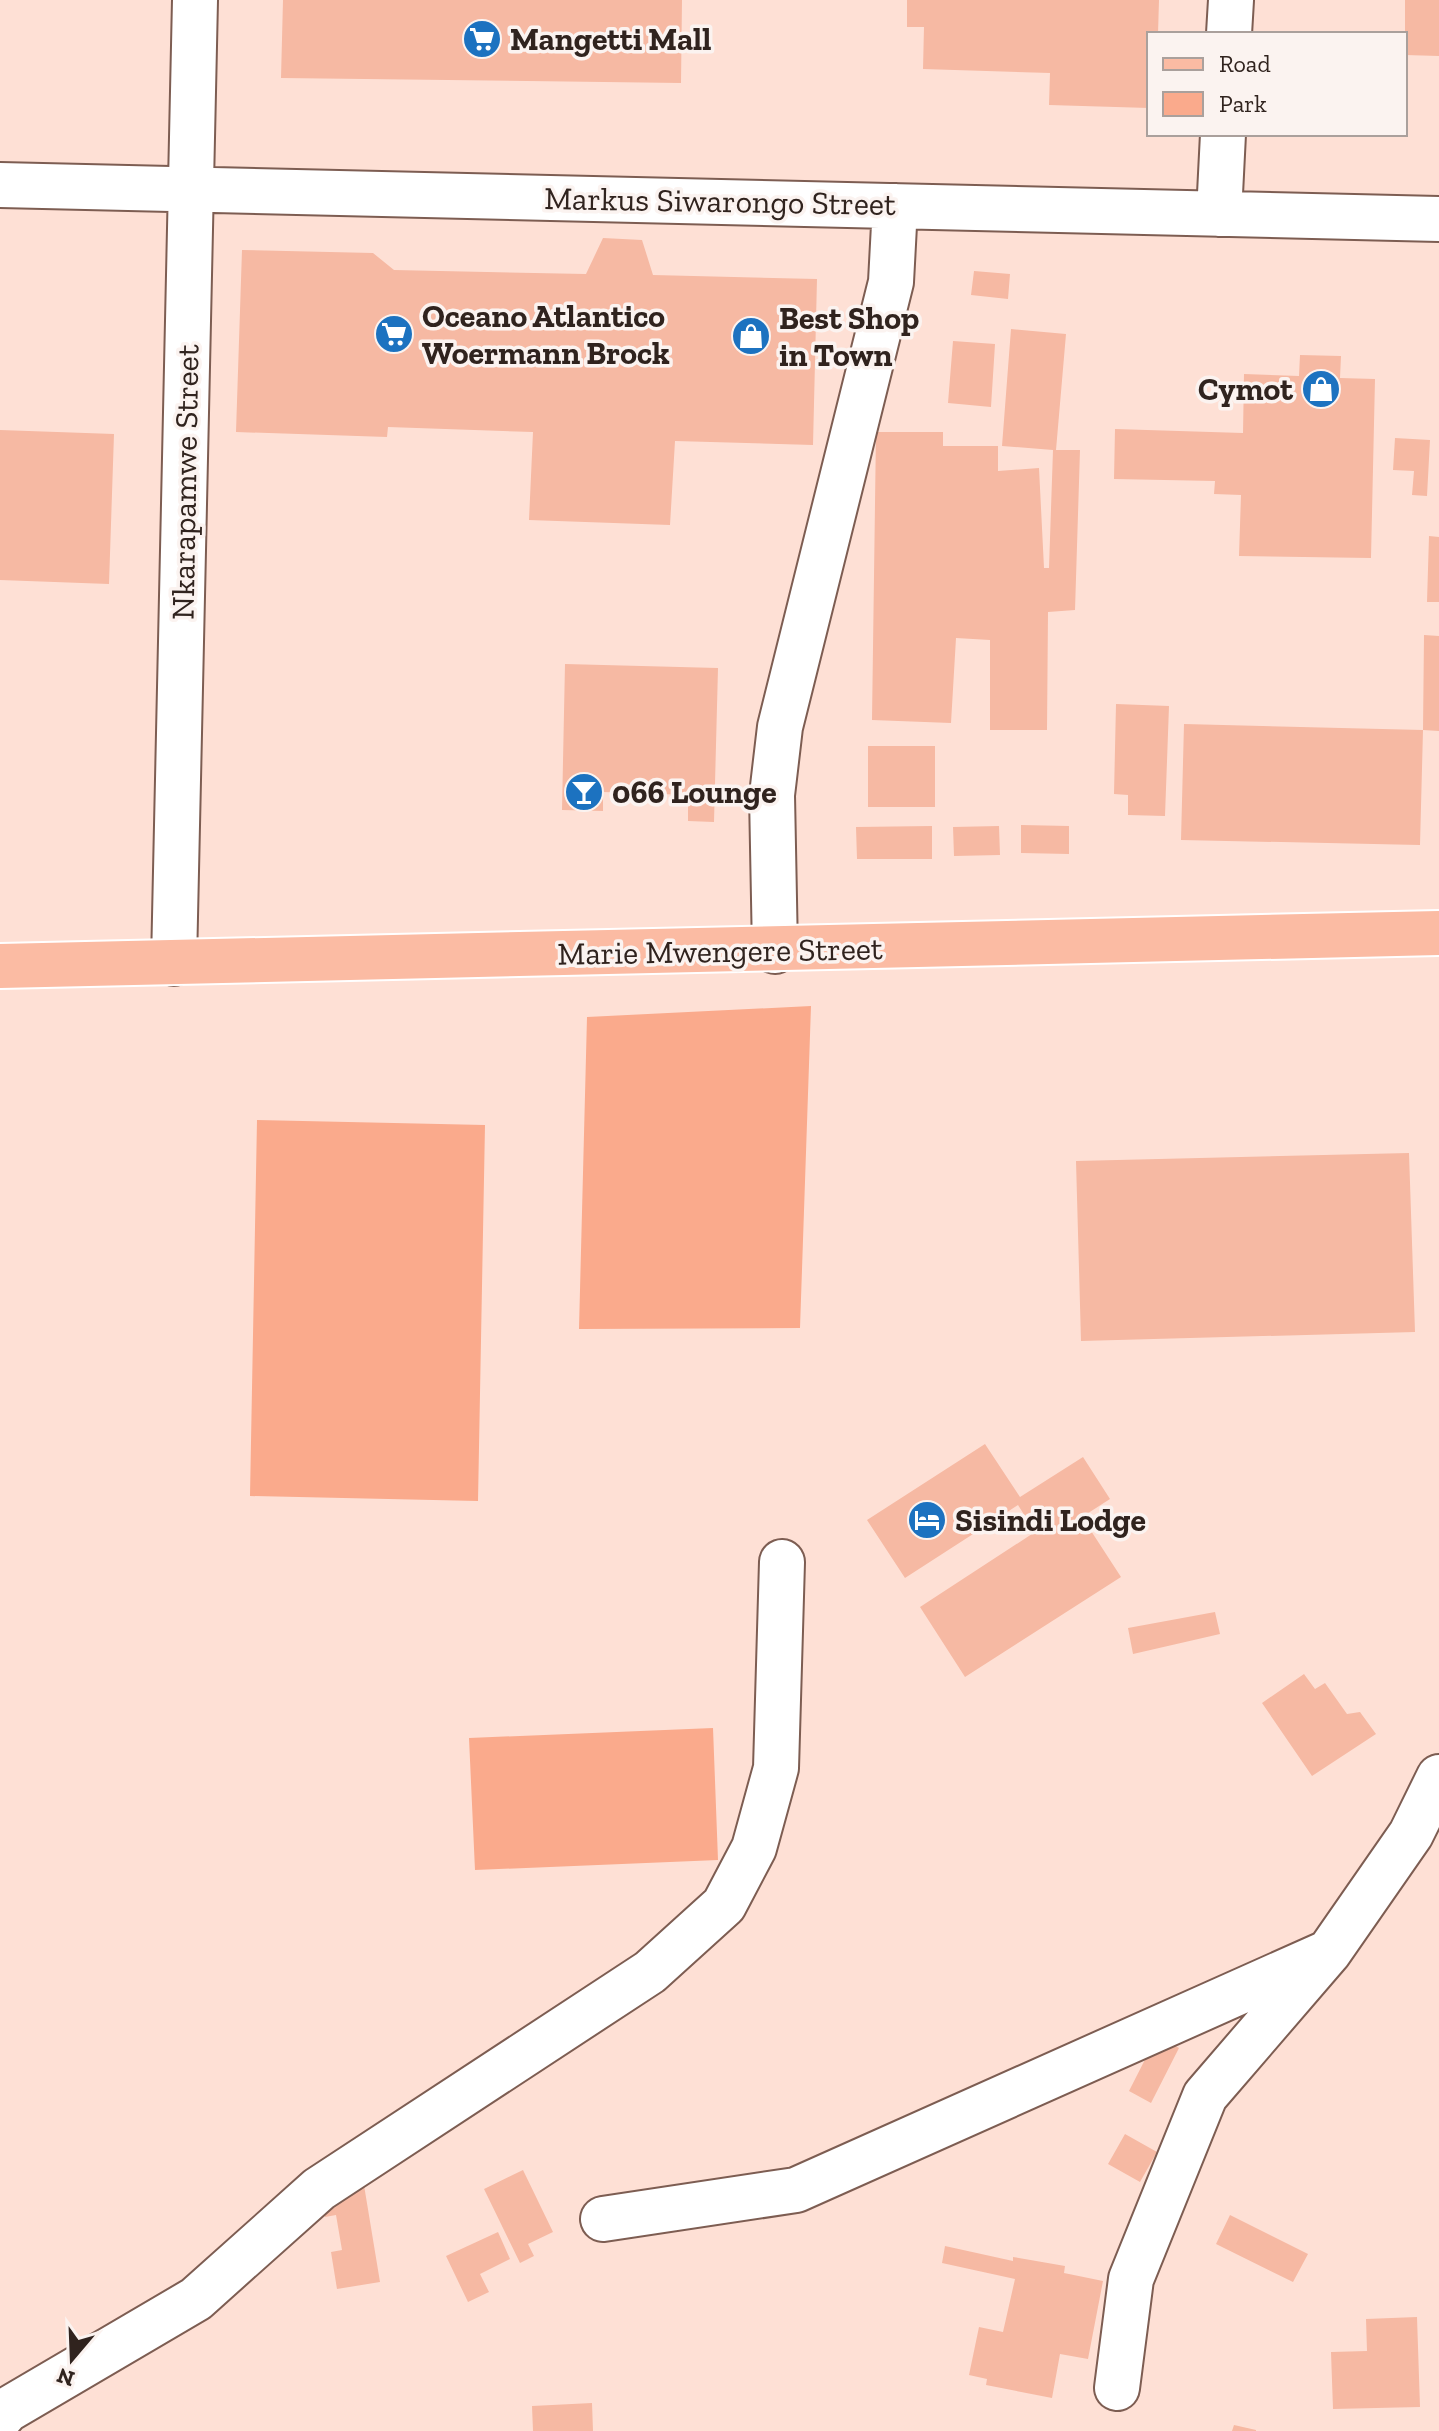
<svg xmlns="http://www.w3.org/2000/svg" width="1439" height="2431" viewBox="0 0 1439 2431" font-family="'Zilla Slab',serif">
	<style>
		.green { fill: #faaa8c }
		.building { fill: #f6b9a3 }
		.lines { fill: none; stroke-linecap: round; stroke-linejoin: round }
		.minor-casing { stroke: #7d5d52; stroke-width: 48 }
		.major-casing { stroke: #fff; stroke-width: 48 }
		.minor { stroke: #fff; stroke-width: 44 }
		.major { stroke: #fbbba3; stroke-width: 44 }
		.labels { text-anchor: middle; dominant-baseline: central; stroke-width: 7; stroke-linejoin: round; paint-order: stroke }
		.poi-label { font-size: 32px; font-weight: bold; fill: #30231e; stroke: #fbf3f0; text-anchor: start }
		.street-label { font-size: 32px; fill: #30231e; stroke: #fbf3f0 }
	</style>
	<rect width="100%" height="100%" fill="#fee0d5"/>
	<path class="green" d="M 811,1006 L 800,1328 L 579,1329 L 587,1017 Z
		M 257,1120 L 485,1125 L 478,1501 L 250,1496 Z
		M 713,1728 L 718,1860 L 475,1870 L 469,1738 Z"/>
	<path class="building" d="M 283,0 L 682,0 L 681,83 L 281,78 Z
		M 907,0 L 1159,0 L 1158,34 L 1149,34 L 1149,108 L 1049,105 L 1050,73 L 923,69 L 924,27 L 907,27 Z
		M 1405,0 L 1439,0 L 1439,56 L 1405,55 Z
		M 603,238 L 642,240 L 653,275 L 817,279 L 813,445 L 675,441 L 670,525 L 529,520 L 533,432 L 388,427 L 387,437 L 236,432 L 242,250 L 373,253 L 394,270 L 586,274 Z
		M 974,271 L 1010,274 L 1008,299 L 971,295 Z
		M 1011,329 L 1066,334 L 1056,450 L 1080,450 L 1075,610 L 1048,612 L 1047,730 L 990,730 L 990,640 L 956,638 L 951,723 L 872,720 L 876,432 L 943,432 L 943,446 L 998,446 L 998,471 L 1039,468 L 1044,568 L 1049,568 L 1053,450 L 1002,446 Z
		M 953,341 L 995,344 L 991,407 L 948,403 Z
		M 1300,355 L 1341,356 L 1340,378 L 1375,379 L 1371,558 L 1239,556 L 1241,495 L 1214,494 L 1215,481 L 1114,479 L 1115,429 L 1243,433 L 1244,374 L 1299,376 Z
		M 0,430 L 114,434 L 109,584 L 0,580 Z
		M 1395,438 L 1430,440 L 1427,496 L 1412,495 L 1414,471 L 1393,470 Z
		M 1429,536 L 1439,537 L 1439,602 L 1427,602 Z
		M 1424,635 L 1439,636 L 1439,731 L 1423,730 Z
		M 565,664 L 718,668 L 714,822 L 688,821 L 688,795 L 603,792 L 603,811 L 562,810 Z
		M 1116,704 L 1169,706 L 1165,816 L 1128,815 L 1128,795 L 1114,794 Z
		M 1184,724 L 1423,730 L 1420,845 L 1181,840 Z
		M 868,746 L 935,746 L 935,807 L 868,807 Z
		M 1021,825 L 1069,826 L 1069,854 L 1021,853 Z
		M 932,826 L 932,859 L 857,859 L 856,827 Z
		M 999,826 L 1000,855 L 954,856 L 953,827 Z
		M 1409,1153 L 1415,1332 L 1081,1341 L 1076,1161 Z
		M 985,1444 L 1020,1497 L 1083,1457 L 1110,1499 L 1082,1517 L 1121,1577 L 965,1677 L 920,1607 L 1035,1532 L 1018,1505 L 905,1578 L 867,1520 Z
		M 1215,1612 L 1220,1634 L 1133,1654 L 1128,1628 Z
		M 1304,1674 L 1315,1689 L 1325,1683 L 1347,1714 L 1360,1712 L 1376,1734 L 1312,1776 L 1262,1703 Z
		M 1157,2036 L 1179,2048 L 1151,2103 L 1129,2091 Z
		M 1125,2134 L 1157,2152 L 1140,2182 L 1108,2164 Z
		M 361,2167 L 380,2282 L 337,2289 L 331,2252 L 342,2250 L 336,2215 L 325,2217 L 321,2191 Z
		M 523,2170 L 553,2232 L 528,2244 L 534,2256 L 520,2263 L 484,2189 Z
		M 1230,2215 L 1308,2254 L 1293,2282 L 1216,2244 Z
		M 498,2232 L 510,2259 L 480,2274 L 489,2292 L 468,2302 L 446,2256 Z
		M 945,2246 L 1013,2261 L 1013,2257 L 1065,2266 L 1064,2273 L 1103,2281 L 1088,2359 L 1060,2354 L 1052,2398 L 986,2385 L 987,2379 L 969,2375 L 979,2327 L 1003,2332 L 1015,2279 L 942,2263 Z
		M 1417,2317 L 1420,2407 L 1333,2409 L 1331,2352 L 1367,2351 L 1366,2319 Z
		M 592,2403 L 593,2431 L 533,2431 L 532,2406 Z
		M 1234,2425 L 1256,2430 L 1256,2431 L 1232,2431 Z"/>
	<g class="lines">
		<g class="minor-casing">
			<path id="minor" d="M 1229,34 L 1231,0
				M 0,185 L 1439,219
				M 1219,214 L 1223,134
				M 775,951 L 772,795 L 780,727 L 891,282 L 895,206
				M 174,963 L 195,0
				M 603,2219 L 796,2190 L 1329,1952
				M 1117,2388 L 1131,2279 L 1205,2096 L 1329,1952 L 1411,1834 L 1439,1777
				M 0,2418 L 7,2410 L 196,2299 L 319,2189 L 650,1972 L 724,1905 L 754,1848 L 776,1768 L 782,1562"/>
		</g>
		<g class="major-casing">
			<path id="major" d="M 0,966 L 1439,933"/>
		</g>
		<use href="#minor" class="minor"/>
		<use href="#major" class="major"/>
	</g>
	<defs>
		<g id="supermarket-disc" transform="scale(2)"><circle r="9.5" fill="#1c72c0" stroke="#fbf3f0"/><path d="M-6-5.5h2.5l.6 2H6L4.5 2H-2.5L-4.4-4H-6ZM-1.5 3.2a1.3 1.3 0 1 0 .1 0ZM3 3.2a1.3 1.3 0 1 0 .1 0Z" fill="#fff"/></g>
		<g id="shop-disc" transform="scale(2)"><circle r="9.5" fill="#1c72c0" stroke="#fbf3f0"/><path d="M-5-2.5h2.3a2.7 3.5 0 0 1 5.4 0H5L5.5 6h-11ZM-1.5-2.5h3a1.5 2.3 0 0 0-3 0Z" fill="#fff"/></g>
		<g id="bar-disc" transform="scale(2)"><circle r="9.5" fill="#1c72c0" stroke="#fbf3f0"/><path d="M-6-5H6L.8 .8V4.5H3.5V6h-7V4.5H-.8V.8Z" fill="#fff"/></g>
		<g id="hotel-disc" transform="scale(2)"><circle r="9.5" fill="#1c72c0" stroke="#fbf3f0"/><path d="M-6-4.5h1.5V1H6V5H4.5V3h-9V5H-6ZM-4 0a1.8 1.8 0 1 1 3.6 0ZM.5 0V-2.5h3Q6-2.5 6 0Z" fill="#fff"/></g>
	</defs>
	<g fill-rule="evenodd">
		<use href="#supermarket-disc" x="482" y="39"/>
		<use href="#supermarket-disc" x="394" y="334"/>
		<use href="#shop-disc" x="751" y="336"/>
		<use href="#shop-disc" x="1321" y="389"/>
		<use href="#bar-disc" x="584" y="792"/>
		<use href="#hotel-disc" x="927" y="1520"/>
	</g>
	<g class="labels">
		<g class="poi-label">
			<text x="510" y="39">Mangetti Mall</text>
			<text x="422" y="316">Oceano Atlantico<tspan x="422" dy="37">Woermann Brock</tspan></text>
			<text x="779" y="318">Best Shop<tspan x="779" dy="37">in Town</tspan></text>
			<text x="1293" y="389" text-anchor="end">Cymot</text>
			<text x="612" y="792">066 Lounge</text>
			<text x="955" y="1520">Sisindi Lodge</text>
		</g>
		<g class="street-label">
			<text transform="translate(720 201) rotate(1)">Markus Siwarongo Street</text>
			<text transform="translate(185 482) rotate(-89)">Nkarapamwe Street</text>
			<text transform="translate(720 951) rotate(-1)">Marie Mwengere Street</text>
		</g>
	</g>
	<rect x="1147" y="32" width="260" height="104" fill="#fbf3f0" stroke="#aaa09c" stroke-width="2"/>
	<rect x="1163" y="58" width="40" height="12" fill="#fbbba3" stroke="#aaa09c" stroke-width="2"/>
	<text x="1219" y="72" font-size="24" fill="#30231e">Road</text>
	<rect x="1163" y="92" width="40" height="24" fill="#faaa8c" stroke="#aaa09c" stroke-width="2"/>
	<text x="1219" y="112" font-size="24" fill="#30231e">Park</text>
	<g transform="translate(72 2359) rotate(199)" stroke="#fbf3f0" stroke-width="6" paint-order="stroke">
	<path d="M0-6L14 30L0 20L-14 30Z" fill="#30231e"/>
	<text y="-12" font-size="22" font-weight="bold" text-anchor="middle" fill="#30231e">N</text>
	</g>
</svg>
